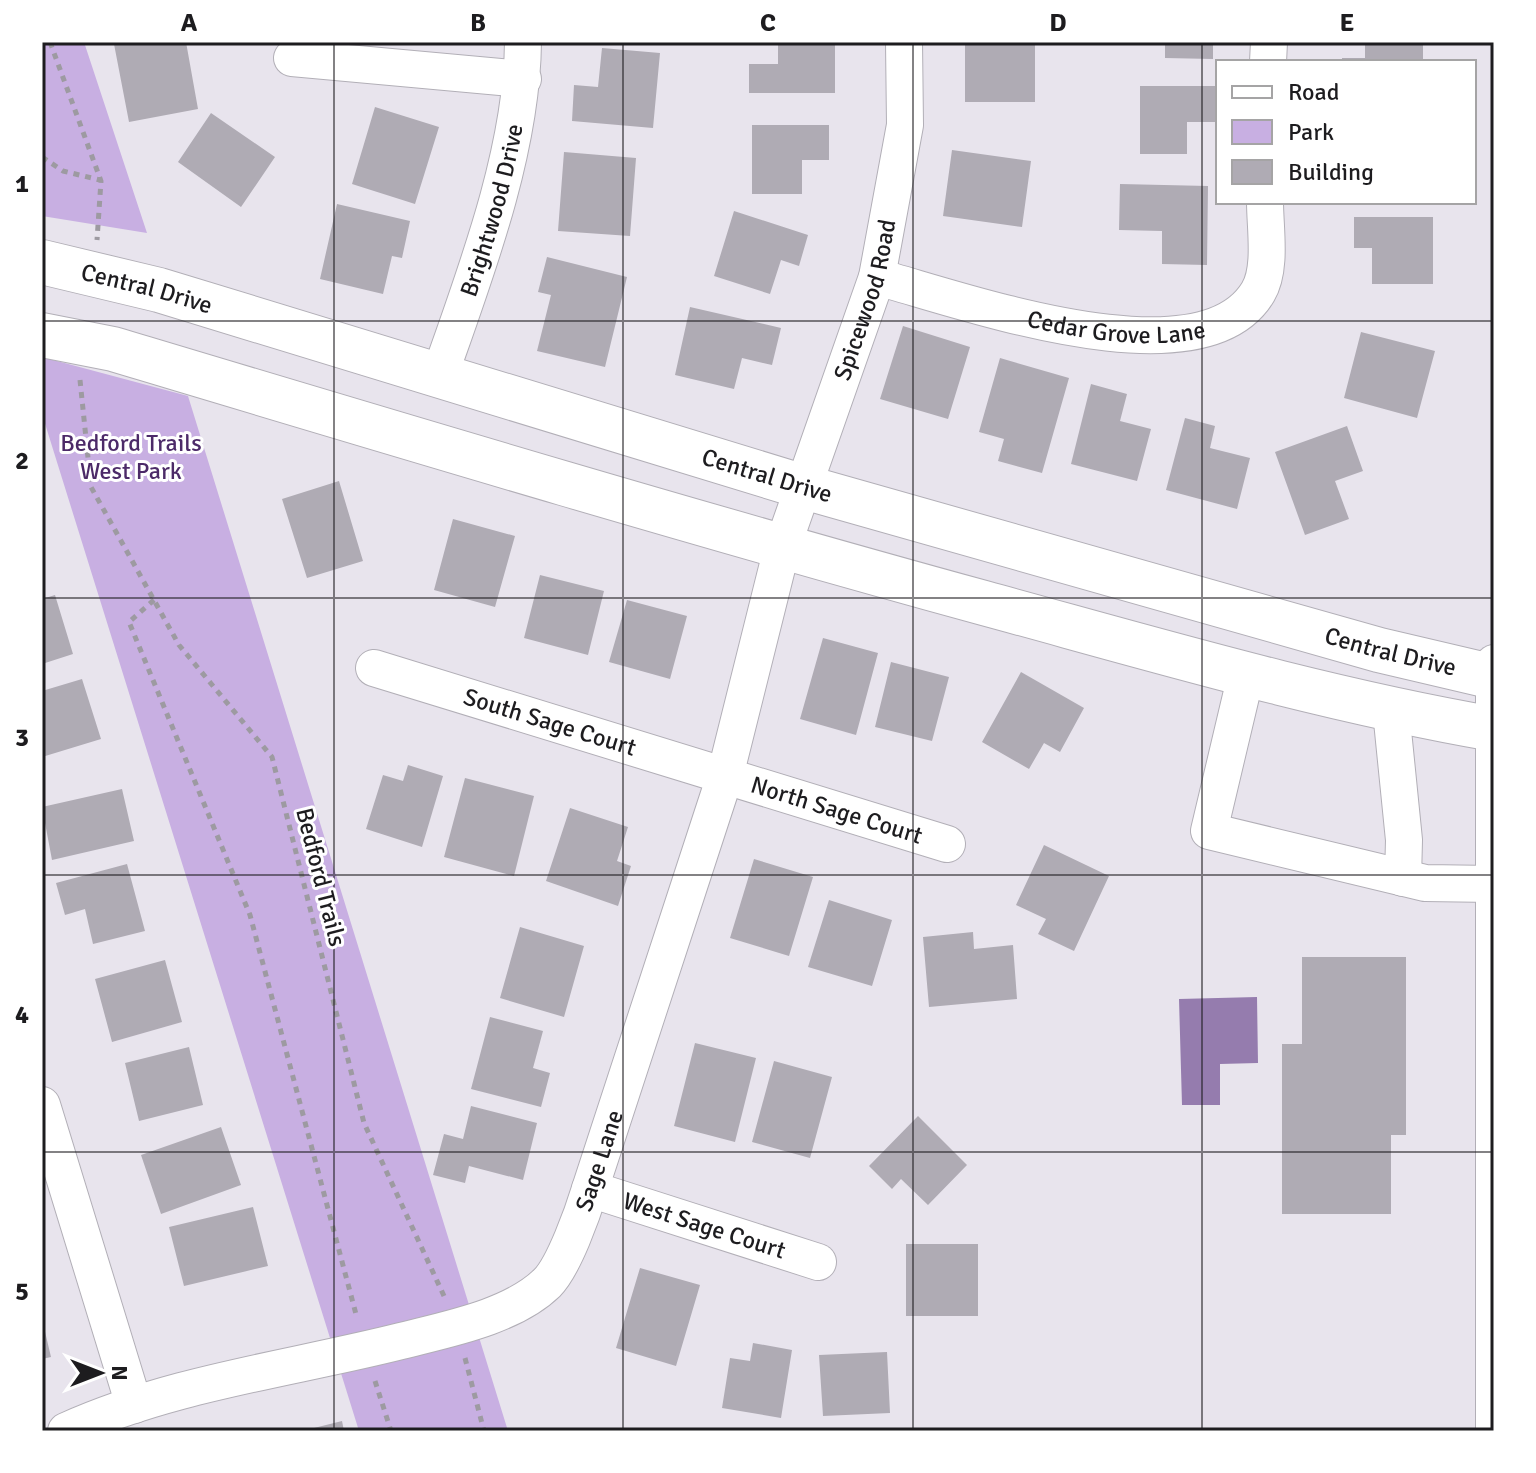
<svg xmlns="http://www.w3.org/2000/svg" width="1536" height="1473" viewBox="0 0 1536 1473" font-family="Signika,sans-serif">
	<style>
		.green { fill: #c8afe2 }
		.water { fill: #957cae }
		.building { fill: #afabb4 }
		.lines { fill: none; stroke-linecap: round; stroke-linejoin: round }
		.minor-casing { stroke: #b2afb7; stroke-width: 38 }
		.major-casing { stroke: #b2afb7; stroke-width: 46 }
		.path { stroke: #9d9aa1; stroke-width: 5; stroke-dasharray: 6 6; stroke-linecap: butt }
		.minor { stroke: #fff; stroke-width: 36 }
		.major { stroke: #fff; stroke-width: 44 }
		.grid { fill: none; stroke: #1d1c1f; stroke-width: 2; stroke-opacity: 0.55 }
		.labels { text-anchor: middle; dominant-baseline: central; stroke-width: 6; stroke-linejoin: round; paint-order: stroke }
		.street-label { font-size: 24px; fill: #1d1c1f; stroke: #fff }
		.park-label { font-size: 24px; fill: #4c2a68; stroke: #fff }
		.neatline { fill: none; stroke: #1d1c1f; stroke-width: 3 }
		.grid-label { font-size: 26px; text-anchor: middle; font-weight: bold; fill: #1d1c1f }
	</style>
	<rect width="100%" height="100%" fill="#e8e4ed"/>
	<path class="green" d="M 42,42 L 84,42 L 147,233 L 42,216 Z
		M 42,357 L 188,396 L 508,1431 L 359,1431 L 42,414 Z"/>
	<path class="water" d="M 1257,997 L 1258,1063 L 1220,1064 L 1220,1105 L 1182,1105 L 1179,999 Z"/>
	<path class="building" d="M 125,42 L 186,42 L 198,109 L 129,122 L 114,44 Z
		M 778,42 L 835,42 L 835,93 L 749,93 L 749,64 L 778,64 Z
		M 965,42 L 1035,42 L 1035,102 L 965,102 Z
		M 1165,42 L 1213,42 L 1213,59 L 1165,58 Z
		M 1365,42 L 1423,42 L 1423,62 L 1342,62 L 1342,58 L 1365,58 Z
		M 602,48 L 660,53 L 653,128 L 572,121 L 574,85 L 598,87 Z
		M 1140,86 L 1217,86 L 1217,122 L 1187,122 L 1187,154 L 1140,154 Z
		M 375,107 L 439,127 L 415,204 L 352,184 Z
		M 211,113 L 275,157 L 241,207 L 178,162 Z
		M 752,125 L 829,125 L 829,160 L 802,160 L 802,194 L 752,194 Z
		M 952,150 L 1031,161 L 1022,227 L 943,216 Z
		M 564,152 L 636,158 L 630,236 L 558,231 Z
		M 1120,184 L 1208,186 L 1207,265 L 1162,264 L 1162,231 L 1119,230 Z
		M 337,204 L 410,221 L 402,258 L 392,256 L 383,294 L 320,279 Z
		M 734,211 L 808,235 L 799,266 L 781,260 L 770,294 L 714,276 Z
		M 1354,217 L 1433,217 L 1433,284 L 1372,284 L 1372,248 L 1354,248 Z
		M 547,257 L 627,277 L 605,367 L 537,351 L 551,295 L 538,292 Z
		M 690,307 L 781,328 L 772,365 L 742,358 L 734,389 L 675,375 Z
		M 903,326 L 970,347 L 948,419 L 880,399 Z
		M 1361,332 L 1435,351 L 1417,418 L 1344,398 Z
		M 1000,358 L 1069,378 L 1042,473 L 998,461 L 1004,439 L 979,432 Z
		M 1091,384 L 1127,394 L 1120,421 L 1151,429 L 1137,481 L 1071,464 Z
		M 1185,418 L 1215,426 L 1210,448 L 1250,458 L 1237,509 L 1166,490 Z
		M 1347,426 L 1363,471 L 1335,481 L 1349,519 L 1305,535 L 1275,452 Z
		M 339,481 L 363,561 L 307,578 L 282,499 Z
		M 453,519 L 515,536 L 495,607 L 434,590 Z
		M 540,575 L 604,591 L 588,655 L 524,638 Z
		M 55,595 L 73,654 L 42,664 L 42,599 Z
		M 627,600 L 687,616 L 670,679 L 609,662 Z
		M 823,638 L 878,653 L 856,735 L 800,719 Z
		M 891,662 L 949,677 L 932,741 L 875,727 Z
		M 1021,672 L 1084,708 L 1060,752 L 1044,743 L 1029,769 L 982,742 Z
		M 82,679 L 101,739 L 42,757 L 42,691 Z
		M 408,765 L 443,776 L 422,847 L 366,829 L 383,775 L 403,781 Z
		M 465,778 L 534,796 L 514,876 L 444,857 Z
		M 122,789 L 134,841 L 52,860 L 42,807 Z
		M 570,808 L 628,827 L 617,861 L 631,866 L 618,906 L 546,881 Z
		M 1044,845 L 1109,876 L 1074,951 L 1038,934 L 1046,919 L 1016,905 Z
		M 754,859 L 813,877 L 789,956 L 730,938 Z
		M 127,864 L 145,931 L 93,944 L 85,909 L 65,915 L 56,883 Z
		M 829,900 L 892,920 L 872,986 L 808,967 Z
		M 520,927 L 584,946 L 564,1017 L 500,998 Z
		M 973,932 L 974,949 L 1013,945 L 1017,999 L 929,1007 L 923,937 Z
		M 1302,957 L 1406,957 L 1406,1135 L 1391,1135 L 1391,1214 L 1282,1214 L 1282,1044 L 1302,1044 Z
		M 165,960 L 182,1022 L 112,1042 L 95,979 Z
		M 490,1017 L 543,1031 L 533,1068 L 550,1073 L 541,1107 L 471,1089 Z
		M 695,1043 L 756,1058 L 735,1142 L 674,1126 Z
		M 189,1047 L 203,1105 L 139,1121 L 125,1063 Z
		M 774,1061 L 832,1077 L 810,1158 L 752,1142 Z
		M 471,1106 L 537,1123 L 523,1180 L 469,1166 L 465,1183 L 433,1175 L 444,1134 L 463,1139 Z
		M 918,1116 L 967,1165 L 928,1205 L 901,1179 L 892,1189 L 869,1166 Z
		M 221,1127 L 241,1185 L 161,1214 L 141,1155 Z
		M 253,1207 L 268,1266 L 184,1286 L 169,1227 Z
		M 906,1244 L 978,1244 L 978,1316 L 906,1316 Z
		M 640,1268 L 700,1285 L 676,1366 L 616,1348 Z
		M 42,1319 L 51,1357 L 42,1359 Z
		M 753,1343 L 792,1350 L 781,1418 L 722,1408 L 730,1358 L 750,1361 Z
		M 887,1352 L 890,1413 L 823,1416 L 819,1355 Z
		M 342,1421 L 344,1431 L 306,1431 L 306,1430 Z"/>
	<g class="lines">
		<g class="minor-casing">
			<g id="minor">
				<path d="M 292,58 L 523,79"/>
				<path d="M 1268,62 L 1269,42"/>
				<path id="s1" d="M 877,277 C 960,299 1201,387 1258,292 C 1272,269 1265,228 1265,202"/>
				<path id="s2" d="M 440,374 C 476,272 522,151 523,42"/>
				<path id="s3" d="M 374,668 L 947,844"/>
				<path d="M 1246,675 L 1209,831 L 1425,883 L 1493,884"/>
				<path d="M 1391,711 L 1404,840 L 1403,878"/>
				<path d="M 42,1105 L 134,1405"/>
				<path id="s4" d="M 590,1189 L 818,1262"/>
				<path id="s5" d="M 66,1431 C 172,1383 290,1369 401,1341 C 448,1329 512,1317 547,1283 C 564,1266 583,1212 590,1189 L 725,776 L 782,548 L 877,277 L 905,125 L 904,42"/>
				<path d="M 1494,1431 L 1494,663"/>
			</g>
		</g>
		<g class="major-casing">
			<g id="major">
				<path id="s6" d="M 42,262 L 159,290 L 804,487 L 1379,650 L 1494,677"/>
				<path d="M 42,335 L 113,349 C 403,436 692,523 984,603 C 1153,649 1321,699 1494,729"/>
			</g>
		</g>
		<path class="path" d="M 50,42 L 101,181 L 97,240
			M 42,157 L 63,171 L 100,180
			M 80,380 L 91,487 L 179,645 L 272,757 L 364,1123 L 444,1296
			M 154,600 L 129,622 L 250,915 L 357,1318
			M 465,1358 L 484,1431
			M 375,1381 L 391,1431"/>
		<use href="#minor" class="minor"/>
		<use href="#major" class="major"/>
	</g>
	<path class="grid" d="M 334,42 L 334,1431M 623,42 L 623,1431M 913,42 L 913,1431M 1202,42 L 1202,1431M 42,321 L 1494,321M 42,598 L 1494,598M 42,875 L 1494,875M 42,1152 L 1494,1152"/>
	<g class="labels">
		<g class="street-label">
			<text stroke="none"><textPath href="#s2" startOffset="172">Brightwood Drive</textPath></text>
			<text stroke="none"><textPath href="#s6" startOffset="108">Central Drive</textPath></text>
			<text stroke="none"><textPath href="#s5" startOffset="1542">Spicewood Road</textPath></text>
			<text stroke="none"><textPath href="#s1" startOffset="246">Cedar Grove Lane</textPath></text>
			<text stroke="none"><textPath href="#s6" startOffset="756">Central Drive</textPath></text>
			<text stroke="none"><textPath href="#s6" startOffset="1404">Central Drive</textPath></text>
			<text stroke="none"><textPath href="#s3" startOffset="184">South Sage Court</textPath></text>
			<text stroke="none"><textPath href="#s3" startOffset="484">North Sage Court</textPath></text>
			<text transform="translate(321 877) rotate(76)">Bedford Trails</text>
			<text stroke="none"><textPath href="#s5" startOffset="640">Sage Lane</textPath></text>
			<text stroke="none"><textPath href="#s4" startOffset="120">West Sage Court</textPath></text>
		</g>
		<g class="park-label">
			<text x="131" y="443">Bedford Trails<tspan x="131" dy="28">West Park</tspan></text>
		</g>
	</g>
	<rect width="1536" height="1473" fill="none" stroke="#ffffff" stroke-width="88"/>
	<rect x="1216" y="60" width="260" height="144" fill="#ffffff" stroke="#a5a4a5" stroke-width="2"/>
	<rect x="1232" y="86" width="40" height="12" fill="#ffffff" stroke="#a5a4a5" stroke-width="2"/>
	<text x="1288" y="100" font-size="24" fill="#1d1c1f">Road</text>
	<rect x="1232" y="120" width="40" height="24" fill="#c8afe2" stroke="#a5a4a5" stroke-width="2"/>
	<text x="1288" y="140" font-size="24" fill="#1d1c1f">Park</text>
	<rect x="1232" y="160" width="40" height="24" fill="#afabb4" stroke="#a5a4a5" stroke-width="2"/>
	<text x="1288" y="180" font-size="24" fill="#1d1c1f">Building</text>
	<g transform="translate(100 1373) rotate(90)" stroke="#ffffff" stroke-width="6" paint-order="stroke">
	<path d="M0-6L14 30L0 20L-14 30Z" fill="#1d1c1f"/>
	<text y="-12" font-size="22" font-weight="bold" text-anchor="middle" fill="#1d1c1f">N</text>
	</g>
	<rect x="44" y="44" width="1448" height="1385" class="neatline"/>
	<g class="grid-label">
		<text x="189" y="31">A</text>
		<text x="478" y="31">B</text>
		<text x="768" y="31">C</text>
		<text x="1058" y="31">D</text>
		<text x="1347" y="31">E</text>
		<text x="22" y="192">1</text>
		<text x="22" y="469">2</text>
		<text x="22" y="746">3</text>
		<text x="22" y="1023">4</text>
		<text x="22" y="1300">5</text>
	</g>
</svg>
